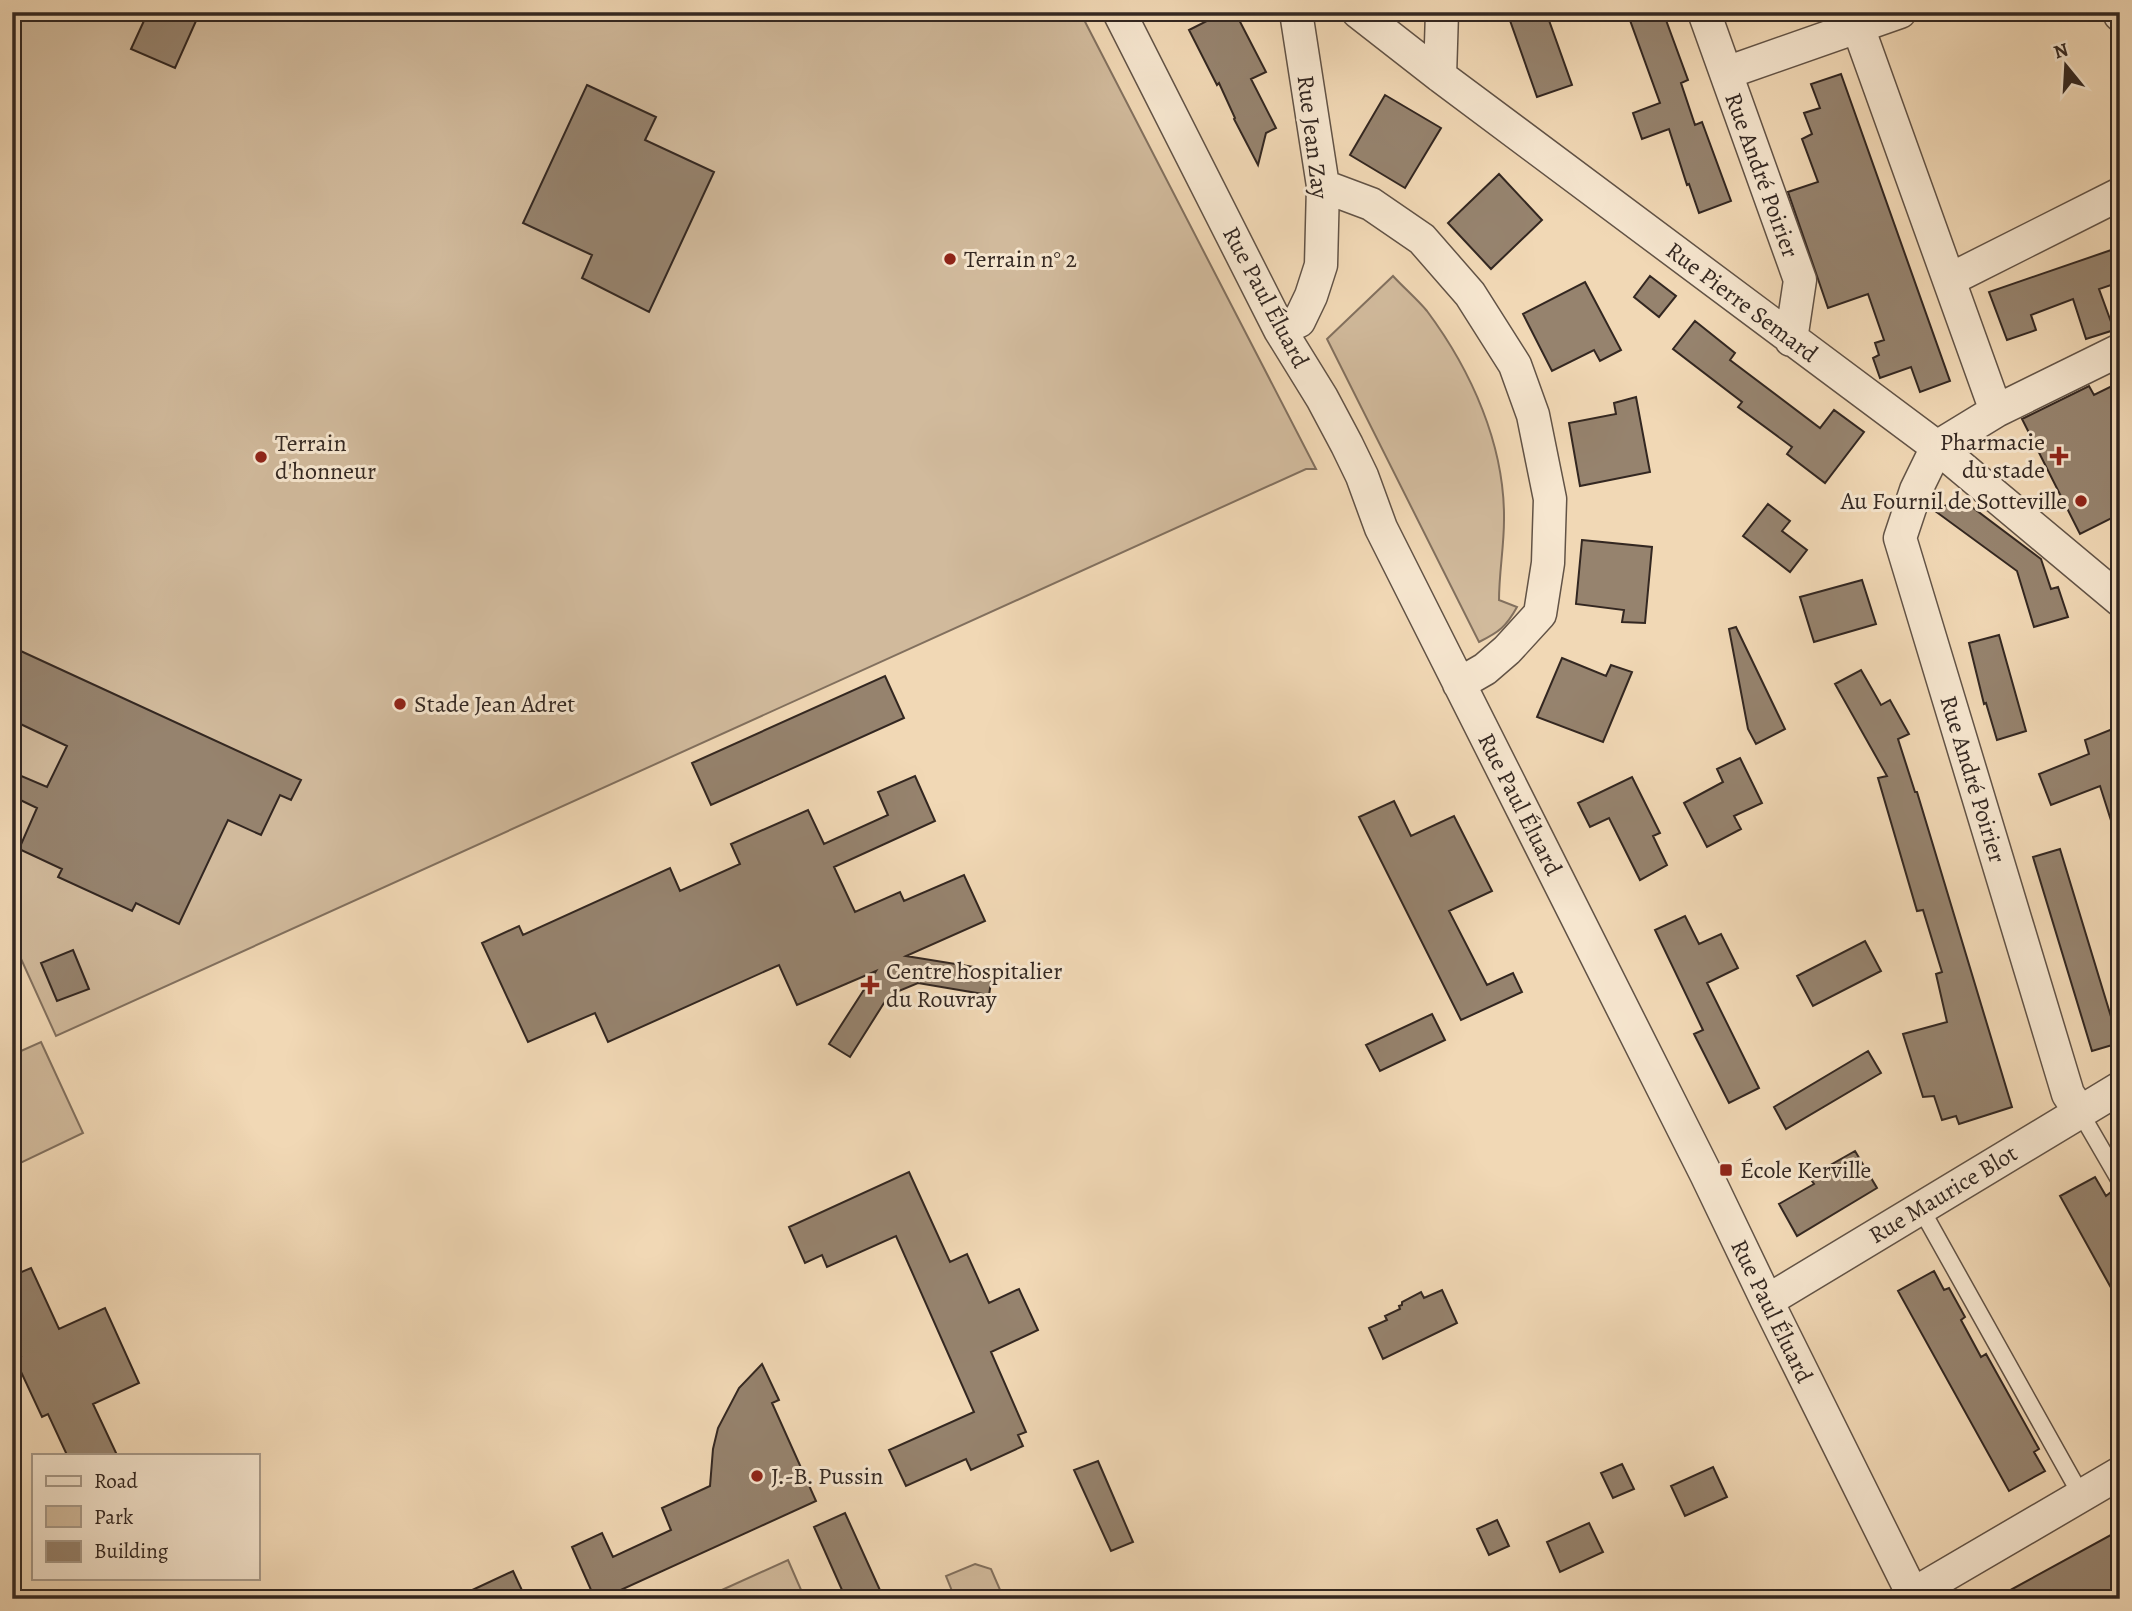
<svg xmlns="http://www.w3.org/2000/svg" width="2132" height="1611" viewBox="0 0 2132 1611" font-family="Alegreya,serif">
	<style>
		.green { fill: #d1ba9c; stroke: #82705e; stroke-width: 2 }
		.building { fill: #96836e; stroke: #332721; stroke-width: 2 }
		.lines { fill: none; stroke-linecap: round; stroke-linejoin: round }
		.lane-casing { stroke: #625346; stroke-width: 19 }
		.street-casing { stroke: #625346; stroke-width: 35 }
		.lane { stroke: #f6e6cf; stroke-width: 16 }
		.street { stroke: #f6e6cf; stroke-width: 32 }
		.poi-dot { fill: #8f2418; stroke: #f6e6cf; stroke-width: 2.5 }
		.labels { text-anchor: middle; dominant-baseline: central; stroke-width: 6; stroke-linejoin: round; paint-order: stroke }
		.street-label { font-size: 24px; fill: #332721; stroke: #f6e6cf }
		.poi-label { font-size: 24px; fill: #332721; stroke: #f6e6cf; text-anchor: start }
	</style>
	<rect width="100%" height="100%" fill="#f1d8b5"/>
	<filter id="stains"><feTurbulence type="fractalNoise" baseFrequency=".00286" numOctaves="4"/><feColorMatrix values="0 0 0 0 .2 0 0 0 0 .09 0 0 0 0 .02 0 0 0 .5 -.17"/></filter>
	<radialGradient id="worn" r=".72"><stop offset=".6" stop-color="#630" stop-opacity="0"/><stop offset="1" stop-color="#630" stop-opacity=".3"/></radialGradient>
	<path class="green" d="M 12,12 L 1080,12 L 1316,469 L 1306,469 L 56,1036 L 12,939 Z
		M 1393,276 C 1404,288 1417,299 1427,311 C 1471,370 1505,445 1504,520 C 1504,547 1499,573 1499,600 L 1517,607 C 1506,627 1499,632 1479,642 L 1327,339 Z
		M 41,1042 L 83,1133 L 12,1167 L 12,1055 Z
		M 788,1560 L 805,1599 L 702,1599 Z
		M 975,1564 L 991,1569 L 1004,1599 L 934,1599 L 952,1591 L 946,1576 Z"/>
	<path class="building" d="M 148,12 L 200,12 L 175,68 L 131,49 Z
		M 1206,12 L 1235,12 L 1266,72 L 1251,79 L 1276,128 L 1266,133 L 1258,165 L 1234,119 L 1235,118 L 1219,83 L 1217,85 L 1189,30 L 1211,19 Z
		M 1507,12 L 1546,12 L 1572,85 L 1537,97 Z
		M 1627,12 L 1663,12 L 1688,80 L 1681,83 L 1695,125 L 1702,122 L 1731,201 L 1699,213 L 1689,184 L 1687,185 L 1669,129 L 1642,139 L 1633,113 L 1660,103 Z
		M 1841,74 L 1950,381 L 1920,392 L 1911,367 L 1880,378 L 1873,358 L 1879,355 L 1875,343 L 1884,340 L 1868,294 L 1828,308 L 1788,192 L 1818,182 L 1802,139 L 1812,134 L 1804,113 L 1820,108 L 1811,84 Z
		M 587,85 L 656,117 L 645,140 L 714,172 L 649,312 L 582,278 L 592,255 L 523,223 Z
		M 1385,95 L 1441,128 L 1405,188 L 1350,155 Z
		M 1499,174 L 1542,220 L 1491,269 L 1448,223 Z
		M 2120,247 L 2120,282 L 2099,289 L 2114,330 L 2086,339 L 2073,299 L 2031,315 L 2036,330 L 2007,340 L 1989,292 Z
		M 1650,276 L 1676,296 L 1659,317 L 1634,297 Z
		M 1585,282 L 1621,350 L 1600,361 L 1594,350 L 1552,371 L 1523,314 Z
		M 1695,321 L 1735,353 L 1730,360 L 1820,428 L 1834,410 L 1864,432 L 1825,483 L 1787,454 L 1792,447 L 1738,407 L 1742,402 L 1673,349 Z
		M 2120,382 L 2120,514 L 2080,534 L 2022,419 L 2089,386 L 2094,395 Z
		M 1636,397 L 1650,472 L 1580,486 L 1569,423 L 1616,414 L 1614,403 Z
		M 1960,498 L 2041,559 L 2051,589 L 2058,587 L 2068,617 L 2034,627 L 2017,571 L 1935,511 Z
		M 1768,504 L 1790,521 L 1782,531 L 1807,550 L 1790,572 L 1743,536 Z
		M 1582,540 L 1652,547 L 1645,623 L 1622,622 L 1624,610 L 1576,604 Z
		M 1862,580 L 1876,624 L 1814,642 L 1800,597 Z
		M 1736,627 L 1785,729 L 1756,744 L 1748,729 L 1729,629 Z
		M 1999,635 L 2026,731 L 1997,740 L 1986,703 L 1984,704 L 1969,643 Z
		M 12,647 L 301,780 L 291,800 L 280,795 L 261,835 L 228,820 L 179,924 L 136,903 L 132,911 L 58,877 L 62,869 L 19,849 L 37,808 L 12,796 L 12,772 L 47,787 L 67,746 L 12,720 Z
		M 1562,658 L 1606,676 L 1611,665 L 1632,672 L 1603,742 L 1537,717 Z
		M 1861,670 L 1881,705 L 1890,700 L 1909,734 L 1898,739 L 1915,792 L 1917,792 L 2012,1107 L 1959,1124 L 1956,1116 L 1942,1120 L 1934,1096 L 1923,1097 L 1903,1034 L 1947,1022 L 1936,974 L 1942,972 L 1923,910 L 1917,911 L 1878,778 L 1887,776 L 1835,684 Z
		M 885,676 L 904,718 L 711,805 L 692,763 Z
		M 2120,726 L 2120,833 L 2115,833 L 2100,786 L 2051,805 L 2039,774 L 2089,754 L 2085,740 Z
		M 1740,758 L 1762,803 L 1734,816 L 1741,829 L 1707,847 L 1684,803 L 1723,782 L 1717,769 Z
		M 915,776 L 935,821 L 834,867 L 855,912 L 900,892 L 904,901 L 964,875 L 985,921 L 906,956 L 993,970 L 989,995 L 918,983 L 889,995 L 850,1057 L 829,1044 L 876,971 L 797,1005 L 779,965 L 608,1042 L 595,1013 L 528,1042 L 482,943 L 519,926 L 523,935 L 670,868 L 680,891 L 740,864 L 731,844 L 808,810 L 824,844 L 888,815 L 878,792 Z
		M 1632,777 L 1660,833 L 1653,836 L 1667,865 L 1640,880 L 1609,818 L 1590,827 L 1578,803 Z
		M 1394,801 L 1411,836 L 1454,816 L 1492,891 L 1449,911 L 1487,985 L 1513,973 L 1522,992 L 1461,1020 L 1359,817 Z
		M 2060,849 L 2119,1043 L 2092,1051 L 2033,857 Z
		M 1685,916 L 1699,944 L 1721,934 L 1738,968 L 1707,983 L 1759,1088 L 1729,1103 L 1694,1034 L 1703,1030 L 1655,930 Z
		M 1865,941 L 1881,971 L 1813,1006 L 1797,976 Z
		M 73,950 L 89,989 L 57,1001 L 41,963 Z
		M 1432,1014 L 1445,1040 L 1380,1071 L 1366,1045 Z
		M 1868,1051 L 1881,1073 L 1786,1129 L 1774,1107 Z
		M 1855,1151 L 1877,1188 L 1797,1236 L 1779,1204 L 1814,1184 L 1812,1181 L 1822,1176 L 1820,1171 Z
		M 909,1172 L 950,1262 L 967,1254 L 989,1303 L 1019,1289 L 1038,1330 L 991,1352 L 1026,1432 L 1018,1435 L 1023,1446 L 971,1470 L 966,1459 L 906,1486 L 889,1450 L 974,1412 L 896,1236 L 827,1267 L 822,1255 L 805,1263 L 789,1227 Z
		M 2095,1177 L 2106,1196 L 2111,1192 L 2120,1209 L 2120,1304 L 2060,1196 Z
		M 31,1268 L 59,1329 L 105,1308 L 139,1383 L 93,1404 L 117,1455 L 67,1455 L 48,1414 L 42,1417 L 15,1359 L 21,1356 L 12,1335 L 12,1276 Z
		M 1934,1271 L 1944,1290 L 1949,1288 L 1965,1317 L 1961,1320 L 1981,1357 L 1986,1354 L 2039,1449 L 2034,1452 L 2045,1471 L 2009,1491 L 1898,1291 Z
		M 1442,1290 L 1457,1323 L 1383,1359 L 1369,1328 L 1387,1320 L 1385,1316 L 1400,1309 L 1399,1306 L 1402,1305 L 1402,1302 L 1421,1292 L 1424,1298 Z
		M 762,1364 L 779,1400 L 772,1403 L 816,1501 L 601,1599 L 595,1599 L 572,1547 L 602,1533 L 613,1557 L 671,1530 L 662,1508 L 710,1486 L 713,1449 L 718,1428 L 739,1388 Z
		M 1098,1461 L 1133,1542 L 1111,1551 L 1074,1470 Z
		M 1622,1464 L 1634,1489 L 1613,1498 L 1601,1473 Z
		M 1713,1467 L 1727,1497 L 1685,1516 L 1671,1486 Z
		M 845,1513 L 884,1599 L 846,1599 L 814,1527 Z
		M 1497,1520 L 1509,1546 L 1489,1555 L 1477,1529 Z
		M 1589,1523 L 1603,1552 L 1560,1572 L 1547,1542 Z
		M 2120,1530 L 2120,1599 L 1994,1599 Z
		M 513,1571 L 526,1599 L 453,1599 Z"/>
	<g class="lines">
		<g class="lane-casing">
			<path id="lane" d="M 2080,1112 L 2120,1181
				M 1920,1207 L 2081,1495"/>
		</g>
		<g class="street-casing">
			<path id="street" d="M 1119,12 L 1280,330 L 1322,398 L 1347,445 L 1362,476 L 1381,528 L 1706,1174 L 1767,1301 L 1915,1599
				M 1358,12 L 1440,76 L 1937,447 L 2120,600
				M 1704,12 L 1800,280 L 1791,340
				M 2119,12 L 2120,15
				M 1858,27 L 1996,411
				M 1726,73 L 1900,12
				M 1440,76 L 1442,12
				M 1323,186 L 1371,204 L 1422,239 L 1470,294 L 1515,365 L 1533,415 L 1550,499 L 1548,563 L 1540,614 L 1507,650 L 1485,669 L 1459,684
				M 1949,280 L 2120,194
				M 1280,330 L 1299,321 L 1311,296 L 1321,265 L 1323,186 L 1296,12
				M 2080,1112 L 2068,1094 L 1900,538 L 1916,490 L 1937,447 L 1996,411 L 2120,350
				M 1767,1301 L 2120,1088
				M 1913,1594 L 2120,1473"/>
		</g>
		<use href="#lane" class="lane"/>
		<use href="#street" class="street"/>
	</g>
	<g class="poi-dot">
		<circle cx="950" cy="259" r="7"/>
		<path d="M2055.5 445.5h7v7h7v7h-7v7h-7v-7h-7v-7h7z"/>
		<circle cx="261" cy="457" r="7"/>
		<circle cx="2081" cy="501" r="7"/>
		<circle cx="400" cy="704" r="7"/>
		<path d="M866.5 974.5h7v7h7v7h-7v7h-7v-7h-7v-7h7z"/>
		<rect x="1719" y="1163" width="14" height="14" rx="3.5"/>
		<circle cx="757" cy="1476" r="7"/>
	</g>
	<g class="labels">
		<g class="street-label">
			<text transform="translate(1313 137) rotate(83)">Rue Jean Zay</text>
			<text transform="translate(1762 175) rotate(70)">Rue André Poirier</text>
			<text transform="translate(1266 297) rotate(62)">Rue Paul Éluard</text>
			<text transform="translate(1742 302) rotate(37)">Rue Pierre Semard</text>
			<text transform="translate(1973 779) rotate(73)">Rue André Poirier</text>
			<text transform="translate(1520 804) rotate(63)">Rue Paul Éluard</text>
			<text transform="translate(1943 1194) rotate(-31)">Rue Maurice Blot</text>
			<text transform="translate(1772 1311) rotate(64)">Rue Paul Éluard</text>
		</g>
		<g class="poi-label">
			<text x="964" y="259">Terrain n° 2</text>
			<text x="2045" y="442" text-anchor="end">Pharmacie<tspan x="2045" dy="28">du stade</tspan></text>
			<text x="275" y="443">Terrain<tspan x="275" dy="28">d'honneur</tspan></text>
			<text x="2067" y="501" text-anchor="end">Au Fournil de Sotteville</text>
			<text x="414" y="704">Stade Jean Adret</text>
			<text x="886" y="971">Centre hospitalier<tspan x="886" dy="28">du Rouvray</tspan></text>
			<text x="1740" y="1170">École Kerville</text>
			<text x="771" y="1476">J.-B. Pussin</text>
		</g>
	</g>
	<rect width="2132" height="1611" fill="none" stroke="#f1d8b5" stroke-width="42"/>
	<rect x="14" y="14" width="2104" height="1583" fill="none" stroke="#332721" stroke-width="3.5"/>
	<rect x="21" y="21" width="2090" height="1569" fill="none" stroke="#332721" stroke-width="2"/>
	<rect x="32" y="1454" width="228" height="126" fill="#f6e6cf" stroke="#a89a89" stroke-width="2"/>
	<rect x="46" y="1476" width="35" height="10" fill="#f6e6cf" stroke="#a89a89" stroke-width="2"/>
	<text x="94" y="1488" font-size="21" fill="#332721">Road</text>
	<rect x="46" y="1506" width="35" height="21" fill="#d1ba9c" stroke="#a89a89" stroke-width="2"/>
	<text x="94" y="1524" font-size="21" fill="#332721">Park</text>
	<rect x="46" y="1541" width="35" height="21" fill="#96836e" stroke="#a89a89" stroke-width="2"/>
	<text x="94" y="1558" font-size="21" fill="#332721">Building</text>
	<g transform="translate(2066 66) rotate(342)" stroke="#f6e6cf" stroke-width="5" paint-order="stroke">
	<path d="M0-5L12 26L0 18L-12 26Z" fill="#332721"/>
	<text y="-10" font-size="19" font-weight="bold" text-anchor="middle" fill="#332721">N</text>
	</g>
	<rect width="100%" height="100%" filter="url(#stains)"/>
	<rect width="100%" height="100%" fill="url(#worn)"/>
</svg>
